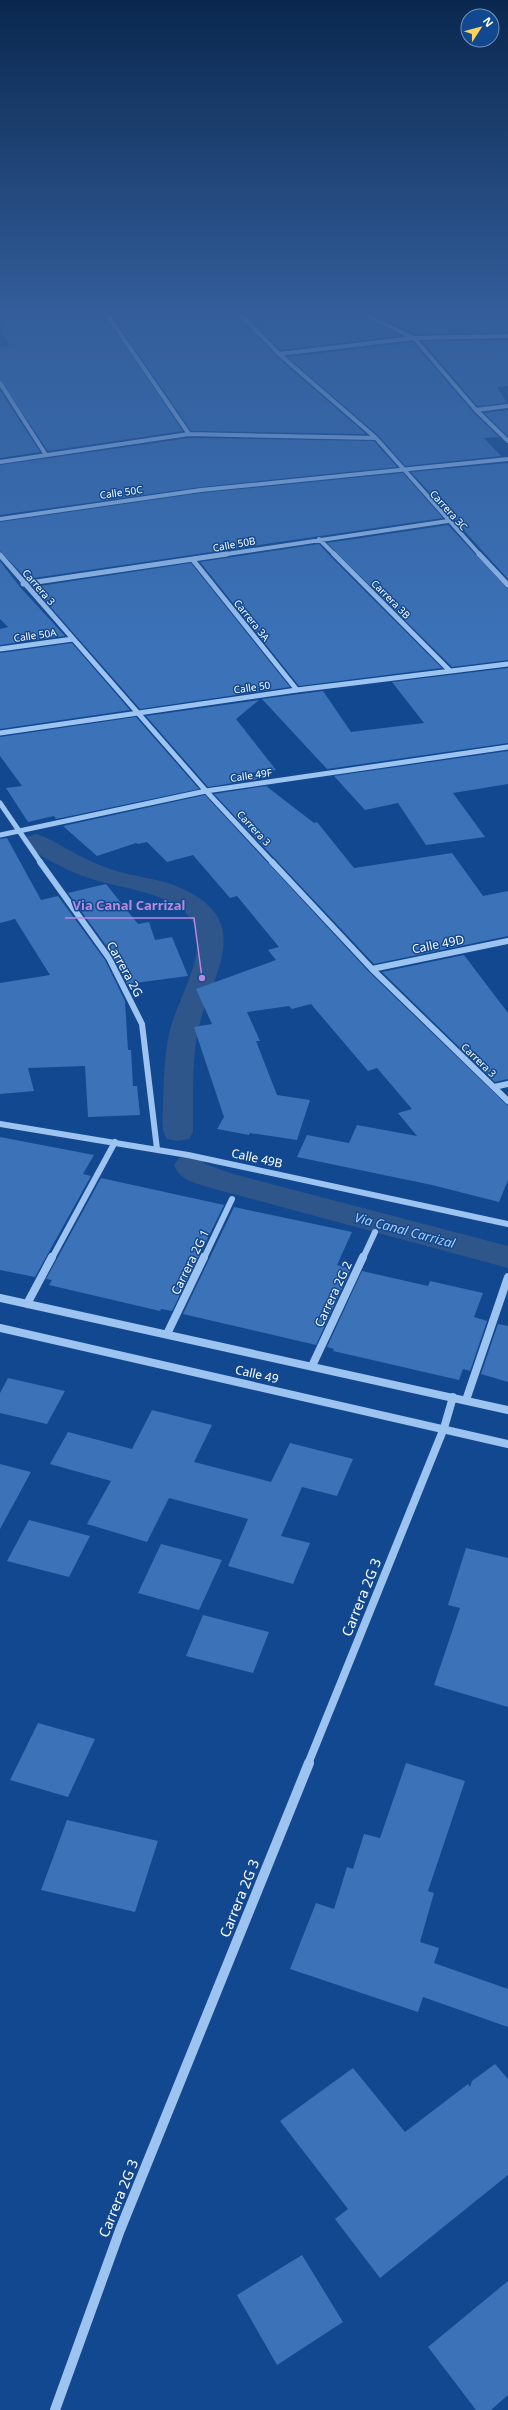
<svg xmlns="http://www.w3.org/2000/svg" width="508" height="2410" viewBox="0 0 508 2410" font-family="'Noto Sans',sans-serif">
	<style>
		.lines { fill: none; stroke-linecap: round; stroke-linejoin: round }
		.canal { fill: #2e568a; fill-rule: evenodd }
		.building { fill: #3b72b8 }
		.minor-far4 { stroke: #9dc3f1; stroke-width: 4 }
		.minor-far3 { stroke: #9dc3f1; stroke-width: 5 }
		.minor-far2 { stroke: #9dc3f1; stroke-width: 6 }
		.minor-far1 { stroke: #9dc3f1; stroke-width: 8 }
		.minor { stroke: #9dc3f1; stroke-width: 10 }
		.labels { text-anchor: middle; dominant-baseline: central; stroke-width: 3; stroke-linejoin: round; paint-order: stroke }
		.far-street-label { font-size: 10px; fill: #fff; stroke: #12488f }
		.street-label { font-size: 12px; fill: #fff; stroke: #12488f }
		.water-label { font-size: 13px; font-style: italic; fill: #a9cdf9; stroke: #12488f }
		.near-street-label { font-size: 14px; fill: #fff; stroke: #12488f }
		.leader { fill: none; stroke: #b68bdc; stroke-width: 1.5 }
		.callout-dot { fill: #b68bdc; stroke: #12488f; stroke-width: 1.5 }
		.callout-label { font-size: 13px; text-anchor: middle; font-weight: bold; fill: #b68bdc; stroke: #12488f; stroke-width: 3; stroke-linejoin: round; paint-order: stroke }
	</style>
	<rect width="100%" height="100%" fill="#12488f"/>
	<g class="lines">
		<path class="canal" d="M 36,834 L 45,837 C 66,848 87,861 110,869 C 134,877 160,878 183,889 C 259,924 207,980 197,1035 C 192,1067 193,1100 193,1132 L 189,1139 L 178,1141 L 167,1139 C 160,1129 163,1116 163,1104 C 164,1081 164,1057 169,1034 C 175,1004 210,951 193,922 C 175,892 121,889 92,879 C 75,874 60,866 45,858 C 37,853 29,850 23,842 L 27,837 Z
			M 190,1155 L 201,1158 L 205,1164 L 233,1174 L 508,1246 L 508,1268 L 211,1188 C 196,1183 180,1181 174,1165 L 179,1158 Z"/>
	</g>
	<path class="building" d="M 0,313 L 103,313 L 183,431 L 48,451 L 0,380 L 0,347 L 9,346 L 2,333 L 4,333 L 1,326 L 5,326 Z
		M 110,313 L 236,313 L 277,357 L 366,434 L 191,431 Z
		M 244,313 L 358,313 L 401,336 L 280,350 Z
		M 370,313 L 508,313 L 508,333 L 415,334 Z
		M 508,340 L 508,386 L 497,387 L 507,403 L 477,406 L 422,341 Z
		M 413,342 L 473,412 L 499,437 L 484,438 L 501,456 L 405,466 L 378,435 L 287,357 Z
		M 0,390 L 40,452 L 0,458 Z
		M 508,410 L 508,436 L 507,436 L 484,413 Z
		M 189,438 L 374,441 L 397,467 L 201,487 L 0,515 L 0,465 Z
		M 507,463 L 508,464 L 508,579 L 411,472 Z
		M 403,473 L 443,518 L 27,579 L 0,551 L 0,522 L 201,493 Z
		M 448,525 L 508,589 L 508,660 L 452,667 L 327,543 Z
		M 319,544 L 331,557 L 442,668 L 299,686 L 200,562 Z
		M 0,561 L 20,587 L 65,636 L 0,645 L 0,629 L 8,627 L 0,619 Z
		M 191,563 L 290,687 L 140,709 L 33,587 Z
		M 72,643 L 130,710 L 0,729 L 0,653 Z
		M 508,668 L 508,743 L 327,769 L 262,699 L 323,691 L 351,732 L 424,723 L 392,682 Z
		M 259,700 L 236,719 L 276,770 L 249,773 L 258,779 L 208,787 L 146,716 Z
		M 136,717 L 199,789 L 56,819 L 54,816 L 28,822 L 6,788 L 22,786 L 0,756 L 0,737 Z
		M 508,751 L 508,784 L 453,793 L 485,837 L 426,845 L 398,803 L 365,810 L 334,776 Z
		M 266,786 L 314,823 L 317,822 L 354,868 L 452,853 L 483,896 L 508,891 L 508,936 L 374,964 L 214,794 Z
		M 205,795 L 369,972 L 508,1106 L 508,1180 L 499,1202 L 432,1185 L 297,1157 L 307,1135 L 349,1143 L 357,1125 L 417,1136 L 398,1113 L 412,1109 L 377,1068 L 368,1071 L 311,1004 L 292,1009 L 289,1006 L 247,1012 L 260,1041 L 256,1041 L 277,1095 L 310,1100 L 297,1140 L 250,1133 L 249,1135 L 217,1129 L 224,1117 L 194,1027 L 212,1024 L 196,989 L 276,960 L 268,950 L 279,947 L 237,896 L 230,898 L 193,855 L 167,862 L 147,842 L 138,844 L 136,843 L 97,856 L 63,826 Z
		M 7,838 L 41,900 L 58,896 L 105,960 L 125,1001 L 128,1050 L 131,1050 L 133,1086 L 137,1086 L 140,1115 L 88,1117 L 85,1066 L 28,1068 L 34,1091 L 0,1094 L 0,983 L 50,975 L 15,919 L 0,923 L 0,839 Z
		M 106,884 L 138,924 L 149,922 L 155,940 L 172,937 L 188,976 L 127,984 L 113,955 L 68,893 Z
		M 464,955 L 508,1013 L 508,1079 L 495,1082 L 382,972 Z
		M 0,1137 L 94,1155 L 83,1174 L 91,1176 L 35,1277 L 0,1270 Z
		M 101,1178 L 224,1205 L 172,1311 L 161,1309 L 160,1311 L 49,1285 L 52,1280 L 46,1279 Z
		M 234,1207 L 352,1232 L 337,1265 L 351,1269 L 316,1345 L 183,1314 Z
		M 362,1271 L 428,1286 L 430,1281 L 483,1293 L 474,1317 L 487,1321 L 470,1371 L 463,1369 L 459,1380 L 333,1351 L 334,1349 L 327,1347 Z
		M 498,1324 L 508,1326 L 508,1382 L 481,1374 Z
		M 8,1378 L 65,1391 L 47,1424 L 0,1413 L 0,1393 Z
		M 152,1410 L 212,1425 L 194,1462 L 271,1482 L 290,1443 L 353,1459 L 337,1496 L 302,1487 L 281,1536 L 310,1543 L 293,1584 L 228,1566 L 248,1519 L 169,1498 L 147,1542 L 87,1524 L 111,1481 L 50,1464 L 68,1432 L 132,1449 Z
		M 0,1464 L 31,1472 L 0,1529 Z
		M 29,1520 L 90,1536 L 69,1577 L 7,1561 Z
		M 161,1544 L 222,1560 L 199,1610 L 138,1593 Z
		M 466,1548 L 508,1558 L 508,1707 L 434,1685 L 460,1608 L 448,1605 Z
		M 203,1615 L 269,1632 L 253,1673 L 186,1656 Z
		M 38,1723 L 95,1739 L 68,1797 L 10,1780 Z
		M 406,1763 L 465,1781 L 428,1891 L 434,1893 L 420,1942 L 439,1948 L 434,1963 L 508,1989 L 508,2027 L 423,1997 L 418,2012 L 290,1969 L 316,1903 L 334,1909 L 347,1867 L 353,1869 L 364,1834 L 380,1838 Z
		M 67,1820 L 158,1841 L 135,1912 L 41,1890 Z
		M 495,2064 L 508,2079 L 508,2175 L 380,2278 L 335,2219 L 348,2209 L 280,2121 L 353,2068 L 405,2132 L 468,2084 L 470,2087 L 472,2081 Z
		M 302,2255 L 343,2322 L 277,2365 L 237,2295 Z
		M 508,2281 L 508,2395 L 491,2410 L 476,2410 L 428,2347 Z"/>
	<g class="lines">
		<path class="minor-far4" d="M 106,313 L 189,434
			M 239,313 L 279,354 L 376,438 L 480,555
			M 361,313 L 414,338 L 476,410 L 508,441
			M 279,354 L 414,338 L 508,336
			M 0,383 L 46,455
			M 476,410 L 508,406
			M 0,462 L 189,434 L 376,438
			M 0,519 L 201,490 L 508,459
			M 319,539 L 335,555
			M 220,555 L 448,521"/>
		<path class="minor-far3" d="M 334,554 L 450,671
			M 479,554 L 508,585
			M 0,555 L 206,791 L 273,863
			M 193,560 L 297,690
			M 23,584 L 227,554
			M 0,649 L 73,639
			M 0,733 L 297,690 L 508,664
			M 0,803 L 41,863
			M 0,835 L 206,791 L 508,747"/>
		<path class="minor-far2" d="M 40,862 L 109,958 L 142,1024 L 157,1149
			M 272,862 L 372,969 L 508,1101
			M 372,969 L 508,941
			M 494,1087 L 508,1084
			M 0,1124 L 188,1155 L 508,1224
			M 52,1258 L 115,1142
			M 204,1258 L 232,1199
			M 363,1258 L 375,1232"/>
		<path class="minor-far1" d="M 0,1298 L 508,1410
			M 27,1304 L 52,1257
			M 0,1328 L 508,1444
			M 167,1334 L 204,1257
			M 312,1366 L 363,1257
			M 466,1400 L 508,1277
			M 308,1764 L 444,1428 L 453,1397"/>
		<path class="minor" d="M 55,2410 L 120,2230 L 309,1763"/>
	</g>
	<linearGradient id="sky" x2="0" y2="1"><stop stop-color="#0a284f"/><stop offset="0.48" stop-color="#335e9b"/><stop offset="1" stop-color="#335e9b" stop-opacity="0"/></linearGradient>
	<rect width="508" height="651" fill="url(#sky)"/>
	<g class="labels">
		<g class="far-street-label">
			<text transform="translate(121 492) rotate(-8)">Calle 50C</text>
			<text transform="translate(449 510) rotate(48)">Carrera 3C</text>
			<text transform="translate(234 544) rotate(-10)">Calle 50B</text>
			<text transform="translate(39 587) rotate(49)">Carrera 3</text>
			<text transform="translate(391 599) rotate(45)">Carrera 3B</text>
			<text transform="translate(252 620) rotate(51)">Carrera 3A</text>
			<text transform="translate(35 635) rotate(-8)">Calle 50A</text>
			<text transform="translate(252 687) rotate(-8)">Calle 50</text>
			<text transform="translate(251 775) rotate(-8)">Calle 49F</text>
			<text transform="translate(254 828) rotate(47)">Carrera 3</text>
			<text transform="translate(479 1060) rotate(44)">Carrera 3</text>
		</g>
		<g class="street-label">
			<text transform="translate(438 944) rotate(-11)">Calle 49D</text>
			<text transform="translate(125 969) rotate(61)">Carrera 2G</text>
			<text transform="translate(257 1158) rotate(12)">Calle 49B</text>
			<text transform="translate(190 1262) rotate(-64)">Carrera 2G 1</text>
			<text transform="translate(333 1294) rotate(-65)">Carrera 2G 2</text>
			<text transform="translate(257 1374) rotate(13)">Calle 49</text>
		</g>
		<g class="water-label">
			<text transform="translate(405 1230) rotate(15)">Via Canal Carrizal</text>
		</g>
		<g class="near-street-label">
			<text transform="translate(361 1597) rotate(-68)">Carrera 2G 3</text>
			<text transform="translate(239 1898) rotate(-68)">Carrera 2G 3</text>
			<text transform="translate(118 2198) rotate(-68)">Carrera 2G 3</text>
		</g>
	</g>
	<path class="leader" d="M202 978L194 918H65"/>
	<circle class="callout-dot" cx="202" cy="978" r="4"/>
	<g class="callout-label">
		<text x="129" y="910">Via Canal Carrizal</text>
	</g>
	<g transform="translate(480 28) rotate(54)"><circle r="19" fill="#12488f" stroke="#7191bc"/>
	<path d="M0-3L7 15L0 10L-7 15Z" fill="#ffd15d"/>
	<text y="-6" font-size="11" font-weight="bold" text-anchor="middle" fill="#ffffff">N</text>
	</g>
</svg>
